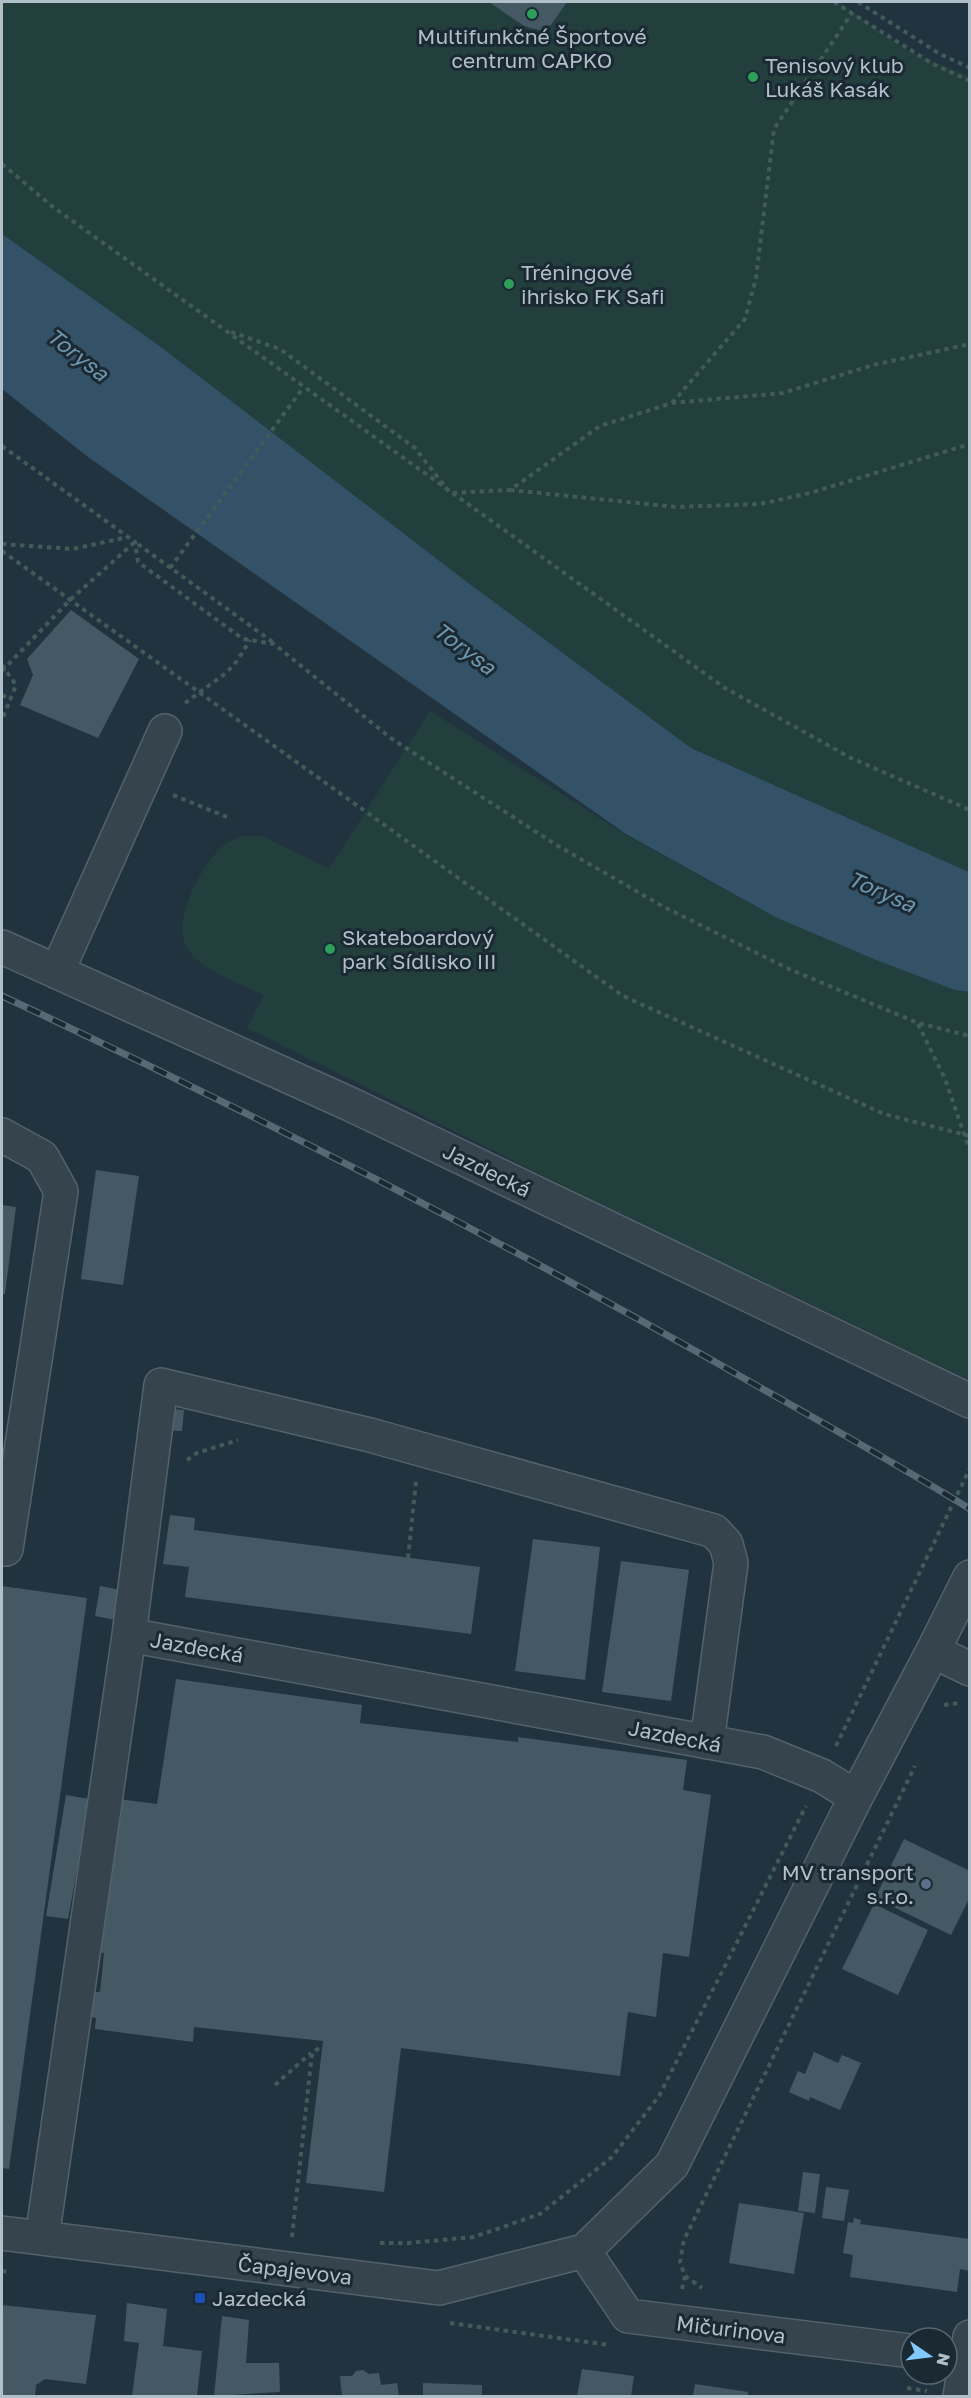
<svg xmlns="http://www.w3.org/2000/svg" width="971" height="2398" viewBox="0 0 971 2398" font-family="'Golos Text',sans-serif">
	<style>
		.green { fill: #233f3d }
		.water { fill: #345267 }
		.building { fill: #455964 }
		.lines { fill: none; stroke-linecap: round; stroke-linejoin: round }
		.minor-casing { stroke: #54626c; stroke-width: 36 }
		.path { stroke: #415b59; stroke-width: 4; stroke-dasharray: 4.5 4.5; stroke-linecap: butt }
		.minor { stroke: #36444e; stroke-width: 33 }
		.rail-casing { stroke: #576975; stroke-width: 7 }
		.rail { stroke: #1b2933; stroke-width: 4.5; stroke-dasharray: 14; stroke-linecap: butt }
		.leisure-dot { fill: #2e9e5b; stroke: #1b2933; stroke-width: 2 }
		.service-dot { fill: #5c6f8a; stroke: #1b2933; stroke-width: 2 }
		.transit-dot { fill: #1a4fb4; stroke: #1b2933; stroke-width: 2 }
		.labels { text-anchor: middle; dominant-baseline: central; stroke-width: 6; stroke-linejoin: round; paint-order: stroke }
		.poi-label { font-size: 21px; fill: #b1bfc9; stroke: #1b2933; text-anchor: start }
		.street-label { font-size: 21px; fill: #b1bfc9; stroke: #1b2933 }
		.water-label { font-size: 22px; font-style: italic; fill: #6f96af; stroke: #1b2933 }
	</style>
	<rect width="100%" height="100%" fill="#21333e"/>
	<path class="green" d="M 2,2 L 839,2 L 910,52 L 969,76 L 969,872 L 691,748 L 463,579 L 161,347 L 2,234 Z
		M 430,711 L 630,837 L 775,917 L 876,960 L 955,990 L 969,992 L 969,1380 L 600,1204 L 247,1028 L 264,995 C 241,984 200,970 187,948 C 171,921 203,859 227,843 C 238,836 249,835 262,836 L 329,869 Z"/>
	<path class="water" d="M 2,234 L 161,347 L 463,579 L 691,748 L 969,872 L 969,992 L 955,990 L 876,960 L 775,917 L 626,834 L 88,457 L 2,389 Z"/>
	<path class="building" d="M 489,2 L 567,2 L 546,32 L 524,26 Z
		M 71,610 L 139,659 L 98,738 L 20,705 L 33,675 L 27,659 Z
		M 96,1170 L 139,1176 L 123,1285 L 81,1279 Z
		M 2,1205 L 16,1207 L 5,1294 L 2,1294 Z
		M 162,1408 L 184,1410 L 182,1431 L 161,1430 Z
		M 170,1515 L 195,1518 L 194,1530 L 480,1567 L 471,1634 L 185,1597 L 189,1567 L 163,1564 Z
		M 533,1539 L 600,1547 L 585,1680 L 515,1671 Z
		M 621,1561 L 689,1570 L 671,1701 L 602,1692 Z
		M 2,1586 L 87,1598 L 9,2169 L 2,2168 Z
		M 100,1586 L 121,1590 L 116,1620 L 95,1616 Z
		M 176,1679 L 362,1705 L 360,1723 L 518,1742 L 518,1737 L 687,1760 L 683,1790 L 711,1795 L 689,1957 L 663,1953 L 656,2017 L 628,2012 L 620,2076 L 401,2048 L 384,2192 L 306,2183 L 323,2041 L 194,2027 L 193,2042 L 95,2029 L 96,2018 L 91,2017 L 94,1992 L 100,1992 L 104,1953 L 97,1952 L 111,1798 L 157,1804 Z
		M 66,1795 L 90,1799 L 68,1919 L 46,1916 Z
		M 904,1839 L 970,1871 L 970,1897 L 951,1935 L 875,1898 Z
		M 874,1904 L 928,1930 L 898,1995 L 842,1969 Z
		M 814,2052 L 838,2063 L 842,2055 L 861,2063 L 840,2110 L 810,2097 L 809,2101 L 789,2092 L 798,2071 L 805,2074 Z
		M 803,2172 L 820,2174 L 815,2213 L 798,2211 Z
		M 826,2187 L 849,2190 L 844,2221 L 822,2218 Z
		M 739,2203 L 804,2213 L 794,2274 L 729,2263 Z
		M 854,2218 L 861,2220 L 860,2224 L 970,2239 L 970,2271 L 960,2269 L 957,2292 L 850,2277 L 853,2255 L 843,2253 L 848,2222 L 853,2223 Z
		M 127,2303 L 167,2309 L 163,2346 L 202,2351 L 197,2396 L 132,2396 L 139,2343 L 124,2341 Z
		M 2,2305 L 96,2315 L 86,2384 L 45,2379 L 36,2385 L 35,2396 L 2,2396 Z
		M 222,2316 L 249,2320 L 246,2363 L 279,2363 L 280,2392 L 214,2396 Z
		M 582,2369 L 634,2376 L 631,2396 L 577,2396 Z
		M 363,2370 L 369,2374 L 379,2373 L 381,2385 L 397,2383 L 399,2396 L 342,2396 L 340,2376 L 352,2376 L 356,2371 Z
		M 423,2383 L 482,2385 L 482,2396 L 423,2396 Z
		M 695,2384 L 748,2392 L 748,2396 L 693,2396 Z"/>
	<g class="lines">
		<g class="minor-casing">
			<path id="minor" d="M 2,947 L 352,1105 L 970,1401
				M 57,972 L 165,731
				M 2,1135 L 42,1157 L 61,1191 L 6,1549
				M 129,1635 L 161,1385 L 370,1435 L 714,1531 L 726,1544 L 731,1563 L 707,1742
				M 933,1651 L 970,1669
				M 2,2233 L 439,2288 L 584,2251
				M 42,2238 L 129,1635 L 763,1752 L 822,1776 L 856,1797
				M 584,2251 L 672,2165 L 856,1797 L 933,1651 L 970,1577
				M 584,2251 L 628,2316 L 911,2351
				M 960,2396 L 970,2337"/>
		</g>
		<path class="path" d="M 834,2 L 933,64 L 970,81
			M 858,2 L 940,54 L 970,68
			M 2,164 L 53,207 L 725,688 L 851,758 L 970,810
			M 231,332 L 280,349 L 415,448 L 450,493 L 510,490 L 600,426 L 672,403 L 783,393 L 873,365 L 970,344
			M 672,403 L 745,319 L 756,278 L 774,129 L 852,13
			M 2,446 L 135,542 L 138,562 L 243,639 L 274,644 L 392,739 L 558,846 L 664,907 L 789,969 L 918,1023 L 970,1036
			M 510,490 L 676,507 L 760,504 L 810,493 L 970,444
			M 2,544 L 73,549 L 128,537
			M 2,551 L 623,996 L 884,1114 L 970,1136
			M 170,568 L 303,388
			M 2,665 L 16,685 L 2,720
			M 2,671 L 70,600 L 135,542 L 274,643
			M 2,695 L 11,699
			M 185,703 L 226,673 L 237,661 L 250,640
			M 173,795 L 227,817
			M 918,1024 L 945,1079 L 970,1151
			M 187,1460 L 197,1453 L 238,1440
			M 408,1558 L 416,1482
			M 944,1705 L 960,1703
			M 836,1746 L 970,1468
			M 275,2085 L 311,2053
			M 292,2237 L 312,2053 L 322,2046
			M 380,2243 L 408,2243 L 474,2237 L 540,2214 L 612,2157 L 659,2096 L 806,1806
			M 2,2271 L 10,2272
			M 685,2276 L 702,2288
			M 682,2289 L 685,2276 L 680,2262 L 684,2240 L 915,1766
			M 450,2323 L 609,2345
			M 907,2388 L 927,2391"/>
		<use href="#minor" class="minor"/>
		<g class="rail-casing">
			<path id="rail" d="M 2,996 C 245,1109 483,1231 717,1363 C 801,1411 887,1458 970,1509"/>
		</g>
		<use href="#rail" class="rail"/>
	</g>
	<g class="leisure-dot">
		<circle cx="532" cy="14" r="6"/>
		<circle cx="753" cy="77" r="6"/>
		<circle cx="509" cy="284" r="6"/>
		<circle cx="330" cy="949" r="6"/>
	</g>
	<circle class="service-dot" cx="926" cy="1884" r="6"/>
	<rect class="transit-dot" x="194" y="2292" width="12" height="12" rx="3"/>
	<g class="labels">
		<g class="poi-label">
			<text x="532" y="36" text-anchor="middle">Multifunkčné Športové<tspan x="532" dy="24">centrum CAPKO</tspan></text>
			<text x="765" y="65">Tenisový klub<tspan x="765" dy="24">Lukáš Kasák</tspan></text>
			<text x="521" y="272">Tréningové<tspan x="521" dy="24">ihrisko FK Safi</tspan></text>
			<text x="342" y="937">Skateboardový<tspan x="342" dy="24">park Sídlisko III</tspan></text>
			<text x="914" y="1872" text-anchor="end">MV transport<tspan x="914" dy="24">s.r.o.</tspan></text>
			<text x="212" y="2298">Jazdecká</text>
		</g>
		<g class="street-label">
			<text transform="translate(487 1170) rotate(26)">Jazdecká</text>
			<text transform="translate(197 1647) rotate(10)">Jazdecká</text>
			<text transform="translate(675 1736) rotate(11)">Jazdecká</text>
			<text transform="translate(295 2270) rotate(7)">Čapajevova</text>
			<text transform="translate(731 2329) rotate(7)">Mičurinova</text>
		</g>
		<g class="water-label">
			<text transform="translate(78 354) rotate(38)">Torysa</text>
			<text transform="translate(465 648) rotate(37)">Torysa</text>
			<text transform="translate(882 891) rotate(24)">Torysa</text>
		</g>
	</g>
	<rect width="971" height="2398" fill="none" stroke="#b1bfc9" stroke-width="6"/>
	<g transform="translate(929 2356) rotate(104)"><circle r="28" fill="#1b2933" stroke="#57656f" stroke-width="1.5"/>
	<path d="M0-4.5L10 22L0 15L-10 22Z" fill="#81c9ff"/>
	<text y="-9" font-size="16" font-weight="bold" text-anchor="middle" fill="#b1bfc9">N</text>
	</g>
</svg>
